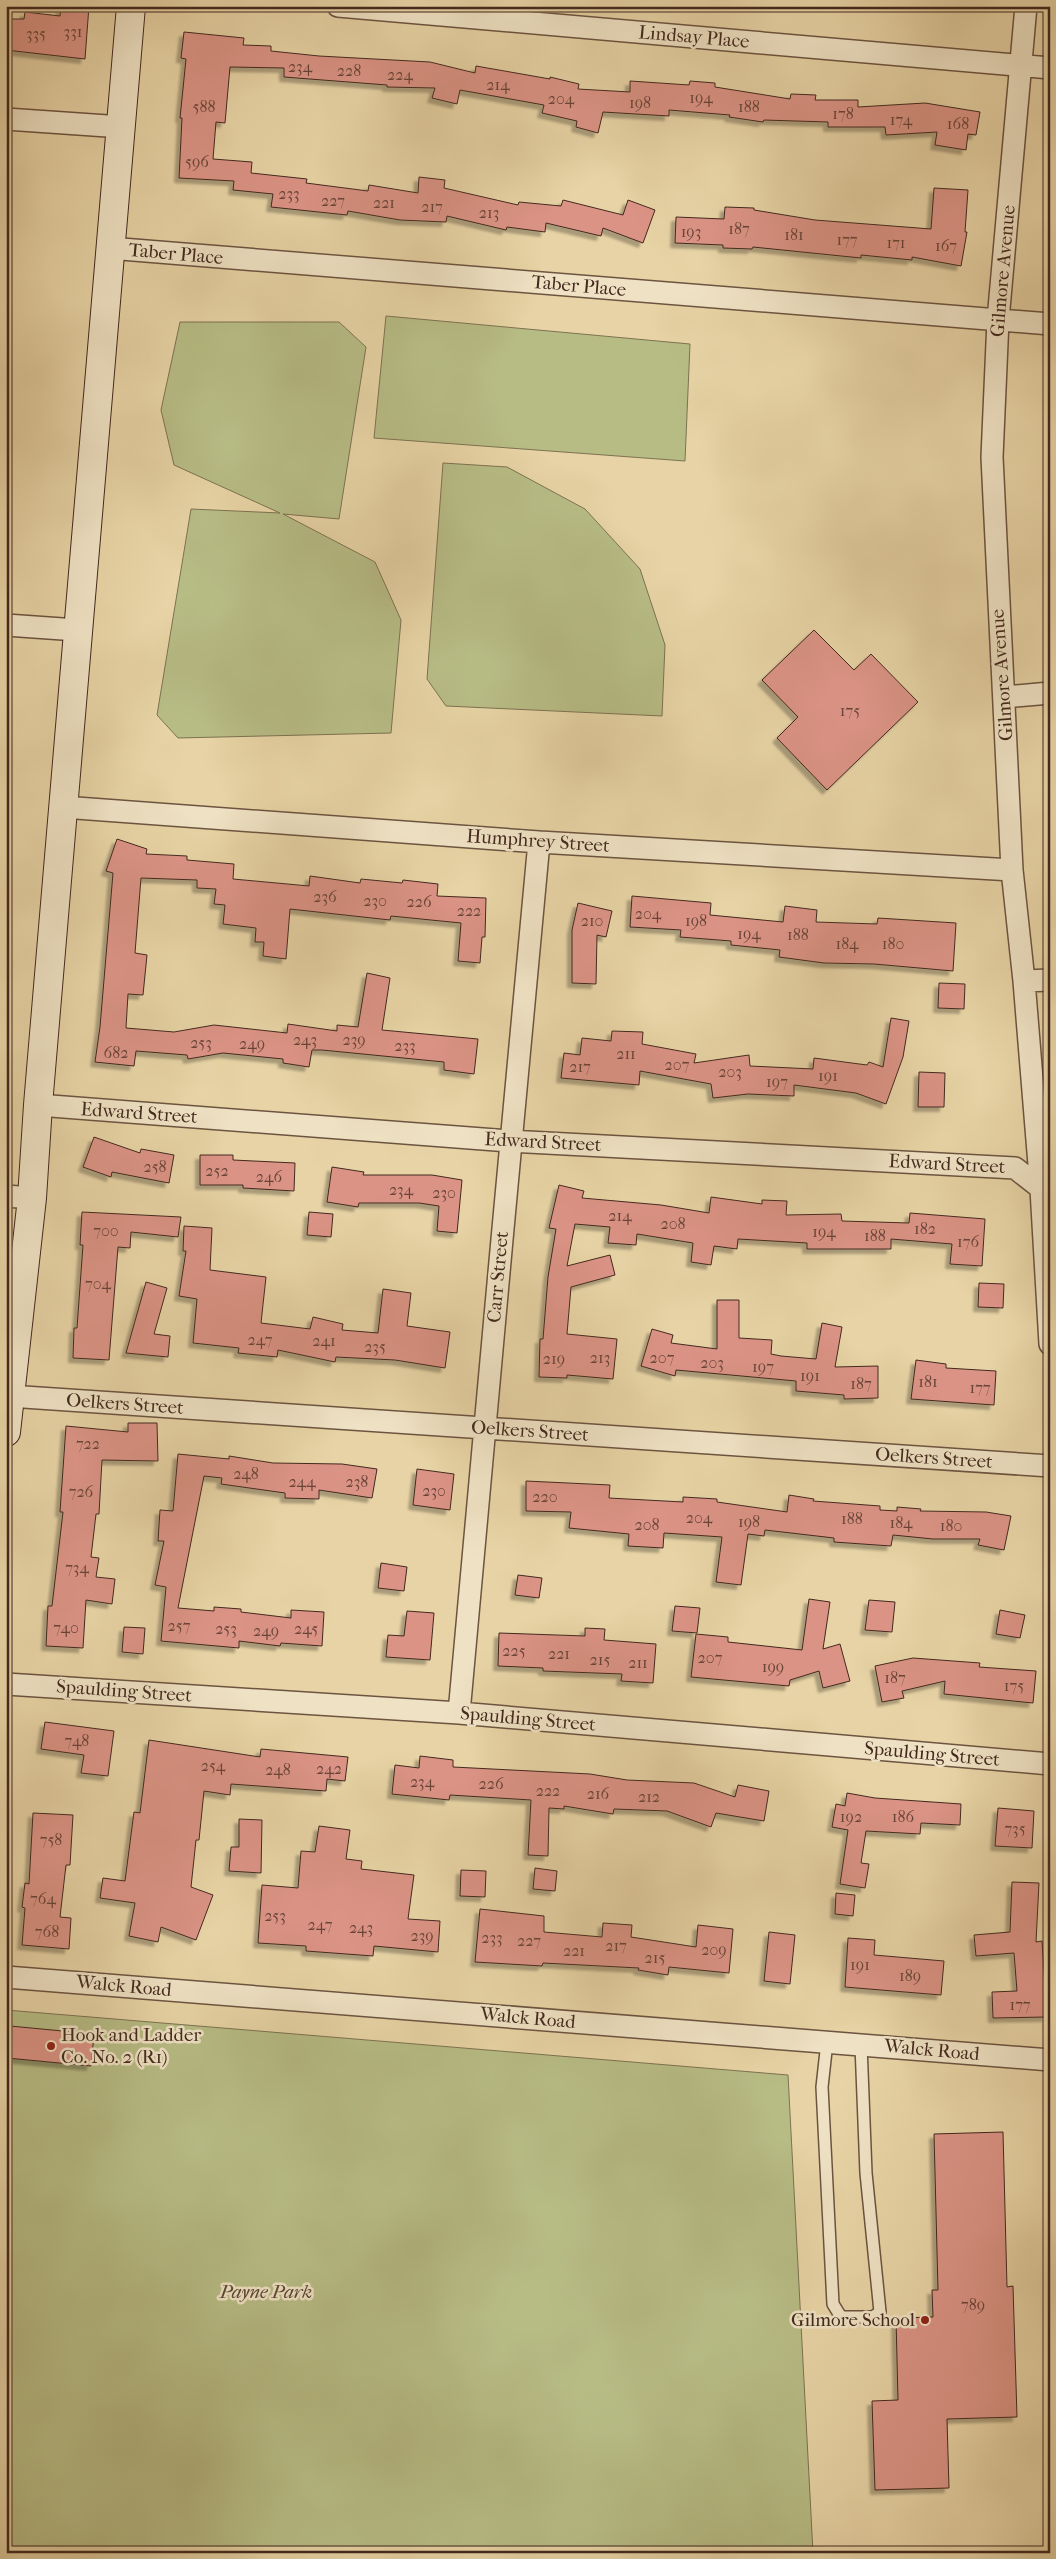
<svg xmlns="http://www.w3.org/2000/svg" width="1056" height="2559" viewBox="0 0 1056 2559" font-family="'IM FELL French Canon',serif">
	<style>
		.green { fill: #b7bc85; stroke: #7d7252 }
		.building { fill: #db9385; stroke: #43291e; filter: url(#shadow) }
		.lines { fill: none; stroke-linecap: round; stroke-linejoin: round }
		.lane-casing { stroke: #6c5440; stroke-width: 14 }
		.street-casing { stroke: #6c5440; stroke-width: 24 }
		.secondary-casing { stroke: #43291e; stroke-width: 30 }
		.lane { stroke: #efe2c4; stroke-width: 11 }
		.street { stroke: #efe2c4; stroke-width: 21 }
		.secondary { stroke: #efe2c4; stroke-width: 28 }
		.poi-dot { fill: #8f2418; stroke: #efe2c4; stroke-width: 2 }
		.labels { text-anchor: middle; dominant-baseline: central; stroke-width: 5; stroke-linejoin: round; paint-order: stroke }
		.number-label { font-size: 16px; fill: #694438 }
		.street-label { font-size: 19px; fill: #43291e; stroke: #efe2c4 }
		.poi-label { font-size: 19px; fill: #43291e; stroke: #efe2c4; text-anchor: start }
		.park-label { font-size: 19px; font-style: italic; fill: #5a4633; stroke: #efe2c4 }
	</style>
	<defs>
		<filter id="shadow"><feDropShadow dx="-4.5" dy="4.5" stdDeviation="1" flood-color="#0004"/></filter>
	</defs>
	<rect width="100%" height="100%" fill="#e7d3a5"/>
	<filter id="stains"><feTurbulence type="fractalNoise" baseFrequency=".004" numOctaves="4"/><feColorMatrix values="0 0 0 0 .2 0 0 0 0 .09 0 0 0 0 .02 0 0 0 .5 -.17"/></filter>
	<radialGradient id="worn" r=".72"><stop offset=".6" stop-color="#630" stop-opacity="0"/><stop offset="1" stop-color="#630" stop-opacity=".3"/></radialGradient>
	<path class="green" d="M 386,316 L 690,344 L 685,461 L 374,438 Z
		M 180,322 L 339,322 L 366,347 L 339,519 L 283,514 L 375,562 L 401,620 L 391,733 L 178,738 L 157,715 L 191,509 L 280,513 L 174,465 L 161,410 Z
		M 443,463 L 507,467 L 585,509 L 640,569 L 665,645 L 662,716 L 446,706 L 427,679 Z
		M 6,2010 L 788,2075 L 813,2553 L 6,2553 Z"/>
	<path class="building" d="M 61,6 L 89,6 L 85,59 L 6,50 L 6,19 L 24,19 L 25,12 L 60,16 Z
		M 184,32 L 244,38 L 243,45 L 271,46 L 271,51 L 319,56 L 430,62 L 475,73 L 476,66 L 550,79 L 550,77 L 579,84 L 578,89 L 630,92 L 630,81 L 689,85 L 690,81 L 715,83 L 715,87 L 790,99 L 791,94 L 816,95 L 815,100 L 858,100 L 858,107 L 925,103 L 980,112 L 976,135 L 968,134 L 966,150 L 935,145 L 937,132 L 886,135 L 885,127 L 828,127 L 828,122 L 764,120 L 763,122 L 729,117 L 730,115 L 669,110 L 669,116 L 603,112 L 598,133 L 576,127 L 577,121 L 542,113 L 544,105 L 460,90 L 457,104 L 432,98 L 435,88 L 387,87 L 387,85 L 284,77 L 284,68 L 230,67 L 225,123 L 216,122 L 213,159 L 252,162 L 251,173 L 307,179 L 306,183 L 368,191 L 369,185 L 418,193 L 419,177 L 445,180 L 444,188 L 518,205 L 519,202 L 561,206 L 563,200 L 623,215 L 628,200 L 655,210 L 643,243 L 603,228 L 601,236 L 546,223 L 545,232 L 507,227 L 506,230 L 447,216 L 446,222 L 400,220 L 348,211 L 347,215 L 271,207 L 273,194 L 233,190 L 234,181 L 179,178 L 182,118 L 180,118 L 186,59 L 181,58 Z
		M 934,188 L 968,190 L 965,232 L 967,232 L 961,266 L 912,257 L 912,260 L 861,255 L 861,258 L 753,247 L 752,249 L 723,248 L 723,245 L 675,243 L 676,217 L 724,219 L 725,207 L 754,208 L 754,210 L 815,220 L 931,229 Z
		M 814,630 L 854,670 L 871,654 L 918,702 L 827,790 L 777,738 L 798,717 L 762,680 Z
		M 117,839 L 147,849 L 146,854 L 187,856 L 187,860 L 234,864 L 233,879 L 309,886 L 310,876 L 360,883 L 361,879 L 402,883 L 403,880 L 438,884 L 437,896 L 486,898 L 485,937 L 482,937 L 480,963 L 458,961 L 461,923 L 391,916 L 390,920 L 290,909 L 286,959 L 263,956 L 264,942 L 255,942 L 256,928 L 223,924 L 225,905 L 214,904 L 216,889 L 197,888 L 197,880 L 141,878 L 135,953 L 147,955 L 143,995 L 128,994 L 126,1028 L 174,1032 L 214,1025 L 287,1033 L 288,1024 L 337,1031 L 337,1025 L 358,1027 L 367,973 L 390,978 L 382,1030 L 478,1039 L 474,1074 L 444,1070 L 444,1062 L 322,1050 L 312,1050 L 309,1067 L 283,1063 L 283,1059 L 223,1053 L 188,1059 L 187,1055 L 136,1051 L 134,1066 L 95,1062 L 100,1027 L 113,873 L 106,871 Z
		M 632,896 L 711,903 L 710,915 L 783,922 L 785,906 L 817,910 L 816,922 L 877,924 L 878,918 L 956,923 L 953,971 L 874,964 L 824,963 L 779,957 L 780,950 L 731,945 L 731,941 L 680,937 L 681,930 L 630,927 Z
		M 578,903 L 612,911 L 606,937 L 597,935 L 596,984 L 572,983 L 572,930 Z
		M 939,983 L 965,984 L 964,1009 L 938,1008 Z
		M 891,1018 L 909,1021 L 903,1057 L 886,1104 L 856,1093 L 794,1085 L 794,1096 L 748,1094 L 713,1098 L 711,1084 L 640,1071 L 639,1085 L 561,1078 L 564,1053 L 580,1055 L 582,1038 L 611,1041 L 612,1031 L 643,1032 L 642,1044 L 696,1054 L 694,1063 L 749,1055 L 750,1066 L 813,1069 L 814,1058 L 867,1065 L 869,1062 L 883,1067 Z
		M 919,1072 L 945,1073 L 944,1107 L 918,1107 Z
		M 94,1137 L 140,1153 L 141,1149 L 174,1155 L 169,1183 L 112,1172 L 111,1177 L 83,1167 Z
		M 200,1155 L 233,1155 L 233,1160 L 295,1163 L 294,1191 L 243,1188 L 243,1185 L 200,1185 Z
		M 332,1167 L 364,1172 L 363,1175 L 432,1175 L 462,1180 L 457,1233 L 437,1231 L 439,1206 L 419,1203 L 359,1203 L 358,1207 L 327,1202 Z
		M 559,1185 L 584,1191 L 582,1198 L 661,1205 L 709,1213 L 711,1197 L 762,1204 L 762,1200 L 787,1201 L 786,1215 L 841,1214 L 842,1221 L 909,1223 L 910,1213 L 985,1219 L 982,1266 L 950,1264 L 952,1244 L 891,1239 L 891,1249 L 807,1249 L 807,1243 L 738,1239 L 737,1249 L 714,1246 L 711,1265 L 691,1262 L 693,1243 L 637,1234 L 636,1245 L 608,1243 L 610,1227 L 575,1224 L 567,1266 L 610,1255 L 615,1275 L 571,1287 L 567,1334 L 617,1339 L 613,1379 L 567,1375 L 567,1378 L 539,1377 L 540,1339 L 543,1339 L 548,1277 L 556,1229 L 549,1228 Z
		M 82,1212 L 181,1217 L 178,1237 L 131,1232 L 130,1248 L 118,1247 L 109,1360 L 73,1358 L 74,1328 L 77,1328 L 83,1245 L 80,1245 Z
		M 309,1212 L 333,1214 L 331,1237 L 307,1235 Z
		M 184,1226 L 212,1228 L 210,1270 L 266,1277 L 261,1323 L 310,1329 L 313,1317 L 343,1324 L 342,1330 L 378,1333 L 383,1289 L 411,1293 L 407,1326 L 450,1332 L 445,1368 L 395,1360 L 336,1357 L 335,1362 L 278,1350 L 277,1357 L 238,1353 L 239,1348 L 193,1343 L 197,1299 L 179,1296 L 186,1251 L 183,1251 Z
		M 146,1282 L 167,1288 L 154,1334 L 170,1336 L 168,1357 L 126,1353 Z
		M 979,1283 L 1004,1284 L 1003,1308 L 978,1307 Z
		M 717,1300 L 739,1300 L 739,1338 L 772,1340 L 771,1354 L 781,1356 L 816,1359 L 822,1323 L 842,1327 L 835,1367 L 878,1366 L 878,1398 L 844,1399 L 844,1395 L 796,1391 L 796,1381 L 676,1370 L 675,1376 L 641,1366 L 652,1329 L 673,1335 L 671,1343 L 717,1349 Z
		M 916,1360 L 946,1364 L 946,1368 L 996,1371 L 994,1405 L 911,1399 Z
		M 128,1423 L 157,1423 L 158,1461 L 102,1460 L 99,1514 L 96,1514 L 91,1557 L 99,1558 L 96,1577 L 115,1579 L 112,1604 L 86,1600 L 83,1648 L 46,1646 L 48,1606 L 52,1606 L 63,1512 L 60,1512 L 66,1426 L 128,1432 Z
		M 178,1454 L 229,1459 L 229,1456 L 273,1463 L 342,1464 L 377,1469 L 372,1498 L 319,1490 L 319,1499 L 285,1498 L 285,1493 L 221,1484 L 222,1478 L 204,1476 L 178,1608 L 214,1611 L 214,1607 L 241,1609 L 241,1612 L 291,1618 L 291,1610 L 324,1612 L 322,1646 L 281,1643 L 280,1646 L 239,1641 L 239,1648 L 161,1641 L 166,1587 L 155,1585 L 164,1541 L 158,1541 L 160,1510 L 173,1511 Z
		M 417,1469 L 454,1474 L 450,1510 L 413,1505 Z
		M 526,1481 L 610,1485 L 609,1498 L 683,1502 L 683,1497 L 717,1499 L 717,1502 L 787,1512 L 789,1495 L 814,1499 L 813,1501 L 880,1506 L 880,1510 L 897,1511 L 897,1507 L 921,1509 L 920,1511 L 986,1512 L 1011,1516 L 1004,1550 L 978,1545 L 980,1539 L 933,1539 L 893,1535 L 891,1546 L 834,1542 L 834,1538 L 765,1530 L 764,1536 L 748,1534 L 741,1585 L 716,1582 L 722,1537 L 664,1533 L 663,1548 L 628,1546 L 629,1534 L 569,1528 L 571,1512 L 526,1511 Z
		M 381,1563 L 407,1567 L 404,1591 L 378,1588 Z
		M 518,1575 L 542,1578 L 539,1598 L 515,1595 Z
		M 809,1599 L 830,1602 L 823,1649 L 840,1644 L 850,1681 L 823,1688 L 819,1671 L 790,1680 L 789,1686 L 691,1677 L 696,1634 L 728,1637 L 728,1642 L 802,1650 Z
		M 869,1600 L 895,1602 L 892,1632 L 865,1630 Z
		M 675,1606 L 700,1608 L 697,1633 L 672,1631 Z
		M 1000,1610 L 1025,1615 L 1020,1638 L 996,1634 Z
		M 407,1611 L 434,1613 L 430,1660 L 386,1657 L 388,1635 L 404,1636 Z
		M 124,1627 L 145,1628 L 143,1654 L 122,1652 Z
		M 585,1628 L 605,1629 L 604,1640 L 656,1644 L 653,1683 L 621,1681 L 622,1674 L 543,1671 L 543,1668 L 498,1666 L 499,1633 L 585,1636 Z
		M 913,1658 L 980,1663 L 979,1667 L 1036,1671 L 1033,1703 L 944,1694 L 945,1681 L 902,1691 L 904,1698 L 882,1702 L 875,1666 Z
		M 45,1722 L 114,1731 L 108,1776 L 81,1773 L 84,1755 L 41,1749 Z
		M 149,1740 L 260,1757 L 261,1749 L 348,1757 L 345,1781 L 327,1779 L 326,1791 L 231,1784 L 230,1795 L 204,1791 L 199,1840 L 196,1840 L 191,1887 L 213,1895 L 196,1940 L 161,1927 L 158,1942 L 129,1936 L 135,1903 L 100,1898 L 103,1878 L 125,1881 L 134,1812 L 140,1813 Z
		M 420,1756 L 453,1760 L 453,1767 L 590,1774 L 627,1780 L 694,1783 L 735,1797 L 738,1785 L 769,1791 L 764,1821 L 716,1813 L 711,1827 L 667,1811 L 614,1809 L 613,1814 L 564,1806 L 564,1809 L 549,1808 L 548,1856 L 528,1855 L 531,1800 L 450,1795 L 449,1800 L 392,1794 L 395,1765 L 419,1768 Z
		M 847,1793 L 875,1798 L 961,1804 L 960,1825 L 921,1823 L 920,1834 L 866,1831 L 861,1863 L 869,1864 L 865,1888 L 840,1884 L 848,1830 L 832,1827 L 836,1804 L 845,1806 Z
		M 998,1808 L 1034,1811 L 1032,1848 L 995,1846 Z
		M 33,1813 L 73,1815 L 70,1865 L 66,1865 L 60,1917 L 71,1918 L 69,1949 L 22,1945 L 25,1908 L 22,1907 L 25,1883 L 29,1884 Z
		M 239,1819 L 262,1820 L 261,1873 L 229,1871 L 231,1847 L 239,1847 Z
		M 319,1826 L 350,1830 L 346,1859 L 362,1861 L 361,1869 L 414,1875 L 408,1919 L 440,1921 L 438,1952 L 374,1946 L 373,1956 L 306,1951 L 306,1946 L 258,1943 L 262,1885 L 298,1888 L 301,1851 L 315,1852 Z
		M 535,1868 L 557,1871 L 555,1891 L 533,1889 Z
		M 461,1870 L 486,1871 L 485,1897 L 460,1896 Z
		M 1012,1882 L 1039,1883 L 1036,1942 L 1042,1941 L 1047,2017 L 993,2018 L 992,1992 L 1017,1991 L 1014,1953 L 976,1956 L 974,1935 L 1010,1932 Z
		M 836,1893 L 855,1895 L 853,1916 L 835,1914 Z
		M 480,1909 L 544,1916 L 544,1932 L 602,1937 L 603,1923 L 632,1925 L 631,1937 L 696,1947 L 698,1925 L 733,1929 L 729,1973 L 669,1967 L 668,1975 L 638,1970 L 639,1968 L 543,1963 L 542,1966 L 475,1962 Z
		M 769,1932 L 795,1935 L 790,1984 L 764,1981 Z
		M 848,1938 L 875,1940 L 874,1955 L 944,1961 L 941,1995 L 845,1987 Z
		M 10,2026 L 94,2034 L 91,2066 L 7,2058 Z
		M 1003,2132 L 1007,2287 L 1013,2286 L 1017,2417 L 947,2419 L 949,2488 L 875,2490 L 872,2401 L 898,2400 L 896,2318 L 933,2317 L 932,2290 L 938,2290 L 934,2134 Z"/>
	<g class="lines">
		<g class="lane-casing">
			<path id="lane" d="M 827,2042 L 822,2087 L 833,2304 L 841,2317 L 873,2317 L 880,2312 L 866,2173 L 861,2045"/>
		</g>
		<g class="street-casing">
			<path id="street" d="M 338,6 L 1050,68
				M 1026,6 L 998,320 L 992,457 L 1012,870 L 1024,981 L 1041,1189 L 1050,1344
				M 6,119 L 122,127
				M 109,248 L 1050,324
				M 6,625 L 77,630
				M 1004,697 L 1050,693
				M 63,807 L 539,842 L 1012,870
				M 1024,981 L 1050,980
				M 38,1105 L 509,1141 L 1015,1168 L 1047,1193
				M 6,1196 L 32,1198
				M 9,1396 L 1050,1466
				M 6,1684 L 459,1713 L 1050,1764
				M 459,1713 C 487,1423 510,1132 539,842
				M 6,1977 L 1050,2060"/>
		</g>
		<g class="secondary-casing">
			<path id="secondary" d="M 6,1432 L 32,1198 L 38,1105 L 131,6"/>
		</g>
		<use href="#lane" class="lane"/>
		<use href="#street" class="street"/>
		<use href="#secondary" class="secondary"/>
	</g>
	<g class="poi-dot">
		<circle cx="51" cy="2046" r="5"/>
		<circle cx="925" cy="2320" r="5"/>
	</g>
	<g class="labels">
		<g class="number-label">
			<text x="73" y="31">331</text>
			<text x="36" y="33">335</text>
			<text x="300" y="66">234</text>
			<text x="349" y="70">228</text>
			<text x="400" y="74">224</text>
			<text x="498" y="84">214</text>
			<text x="701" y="97">194</text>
			<text x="561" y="98">204</text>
			<text x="640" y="102">198</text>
			<text x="204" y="106">588</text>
			<text x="749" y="106">188</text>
			<text x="843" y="113">178</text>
			<text x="901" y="119">174</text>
			<text x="958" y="123">168</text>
			<text x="197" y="161">596</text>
			<text x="289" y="193">233</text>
			<text x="333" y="200">227</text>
			<text x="384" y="202">221</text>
			<text x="432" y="206">217</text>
			<text x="489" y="212">213</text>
			<text x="739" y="228">187</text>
			<text x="691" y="231">193</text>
			<text x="794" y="234">181</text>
			<text x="847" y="239">177</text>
			<text x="896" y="242">171</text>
			<text x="946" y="245">167</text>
			<text x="850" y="710">175</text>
			<text x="325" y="896">236</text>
			<text x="375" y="900">230</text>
			<text x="419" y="901">226</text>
			<text x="469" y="910">222</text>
			<text x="648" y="913">204</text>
			<text x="592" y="920">210</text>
			<text x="696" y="920">198</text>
			<text x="749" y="933">194</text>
			<text x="798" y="934">188</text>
			<text x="847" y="943">184</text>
			<text x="893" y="943">180</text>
			<text x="305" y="1039">243</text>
			<text x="354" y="1039">239</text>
			<text x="201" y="1042">253</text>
			<text x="252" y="1043">249</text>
			<text x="405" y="1045">233</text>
			<text x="116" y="1052">682</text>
			<text x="626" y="1053">211</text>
			<text x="677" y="1064">207</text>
			<text x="580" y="1066">217</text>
			<text x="730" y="1071">203</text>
			<text x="828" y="1075">191</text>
			<text x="777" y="1081">197</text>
			<text x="155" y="1166">258</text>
			<text x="217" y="1170">252</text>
			<text x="269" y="1176">246</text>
			<text x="401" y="1189">234</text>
			<text x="444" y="1192">230</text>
			<text x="620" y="1215">214</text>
			<text x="673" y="1223">208</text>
			<text x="925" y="1228">182</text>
			<text x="106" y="1230">700</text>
			<text x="824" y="1231">194</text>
			<text x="875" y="1235">188</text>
			<text x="968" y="1241">176</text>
			<text x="98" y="1283">704</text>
			<text x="260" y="1339">247</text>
			<text x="324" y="1340">241</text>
			<text x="375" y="1346">235</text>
			<text x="600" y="1357">213</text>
			<text x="662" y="1357">207</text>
			<text x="554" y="1358">219</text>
			<text x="712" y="1362">203</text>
			<text x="763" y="1366">197</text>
			<text x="810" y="1375">191</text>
			<text x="928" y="1381">181</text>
			<text x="861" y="1383">187</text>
			<text x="980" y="1387">177</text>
			<text x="88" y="1443">722</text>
			<text x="246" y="1473">248</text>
			<text x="302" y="1481">244</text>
			<text x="357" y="1481">238</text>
			<text x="434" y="1490">230</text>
			<text x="81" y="1491">726</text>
			<text x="545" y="1496">220</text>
			<text x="699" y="1517">204</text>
			<text x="852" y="1518">188</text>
			<text x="749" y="1521">198</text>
			<text x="901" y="1522">184</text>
			<text x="647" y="1524">208</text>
			<text x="951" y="1525">180</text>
			<text x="77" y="1567">734</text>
			<text x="179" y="1625">257</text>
			<text x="66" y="1627">740</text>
			<text x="226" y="1628">253</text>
			<text x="306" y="1628">245</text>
			<text x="266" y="1630">249</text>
			<text x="514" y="1650">225</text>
			<text x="559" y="1653">221</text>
			<text x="710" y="1657">207</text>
			<text x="600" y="1659">215</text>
			<text x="638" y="1662">211</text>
			<text x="773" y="1666">199</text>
			<text x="895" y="1677">187</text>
			<text x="1014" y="1685">175</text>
			<text x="77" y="1740">748</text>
			<text x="213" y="1765">254</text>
			<text x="329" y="1768">242</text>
			<text x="278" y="1769">248</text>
			<text x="422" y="1781">234</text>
			<text x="491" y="1783">226</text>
			<text x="548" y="1790">222</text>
			<text x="598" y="1793">216</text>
			<text x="649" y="1796">212</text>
			<text x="851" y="1816">192</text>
			<text x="903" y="1816">186</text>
			<text x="1015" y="1828">735</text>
			<text x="51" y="1839">758</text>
			<text x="43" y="1898">764</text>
			<text x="275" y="1915">253</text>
			<text x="320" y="1924">247</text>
			<text x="361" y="1927">243</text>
			<text x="47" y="1931">768</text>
			<text x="422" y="1935">239</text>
			<text x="492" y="1937">233</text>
			<text x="529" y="1940">227</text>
			<text x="616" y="1945">217</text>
			<text x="714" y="1949">209</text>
			<text x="574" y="1950">221</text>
			<text x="655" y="1957">215</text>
			<text x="860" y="1964">191</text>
			<text x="910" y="1975">189</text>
			<text x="1020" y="2004">177</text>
			<text x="973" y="2304">789</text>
		</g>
		<g class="street-label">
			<text transform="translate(694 37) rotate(5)">Lindsay Place</text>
			<text transform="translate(176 254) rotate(5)">Taber Place</text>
			<text transform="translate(1003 271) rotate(-85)">Gilmore Avenue</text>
			<text transform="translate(579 286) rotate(5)">Taber Place</text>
			<text transform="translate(1002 675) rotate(-94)">Gilmore Avenue</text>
			<text transform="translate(538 841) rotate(4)">Humphrey Street</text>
			<text transform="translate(139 1113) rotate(4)">Edward Street</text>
			<text transform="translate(543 1142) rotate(3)">Edward Street</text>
			<text transform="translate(947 1164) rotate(3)">Edward Street</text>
			<text transform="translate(498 1277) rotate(-85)">Carr Street</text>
			<text transform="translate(125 1404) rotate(4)">Oelkers Street</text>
			<text transform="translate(530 1431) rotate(4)">Oelkers Street</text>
			<text transform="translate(934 1458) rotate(4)">Oelkers Street</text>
			<text transform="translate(124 1691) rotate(4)">Spaulding Street</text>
			<text transform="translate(528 1719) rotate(5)">Spaulding Street</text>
			<text transform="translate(932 1754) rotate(5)">Spaulding Street</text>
			<text transform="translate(124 1986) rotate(5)">Walck Road</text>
			<text transform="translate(528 2018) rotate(5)">Walck Road</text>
			<text transform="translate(932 2050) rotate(5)">Walck Road</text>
		</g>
		<g class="poi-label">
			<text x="61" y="2035">Hook and Ladder<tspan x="61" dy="22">Co. No. 2 (R1)</tspan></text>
			<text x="915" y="2320" text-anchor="end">Gilmore School</text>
		</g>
		<g class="park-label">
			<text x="266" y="2292">Payne Park</text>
		</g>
	</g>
	<rect width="1056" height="2559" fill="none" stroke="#e7d3a5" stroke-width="25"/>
	<rect x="8" y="8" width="1041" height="2544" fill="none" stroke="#43291e" stroke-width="2.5"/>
	<rect x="12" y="12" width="1031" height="2534" fill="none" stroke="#43291e"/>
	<rect width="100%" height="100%" filter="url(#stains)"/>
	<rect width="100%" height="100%" fill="url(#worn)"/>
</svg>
